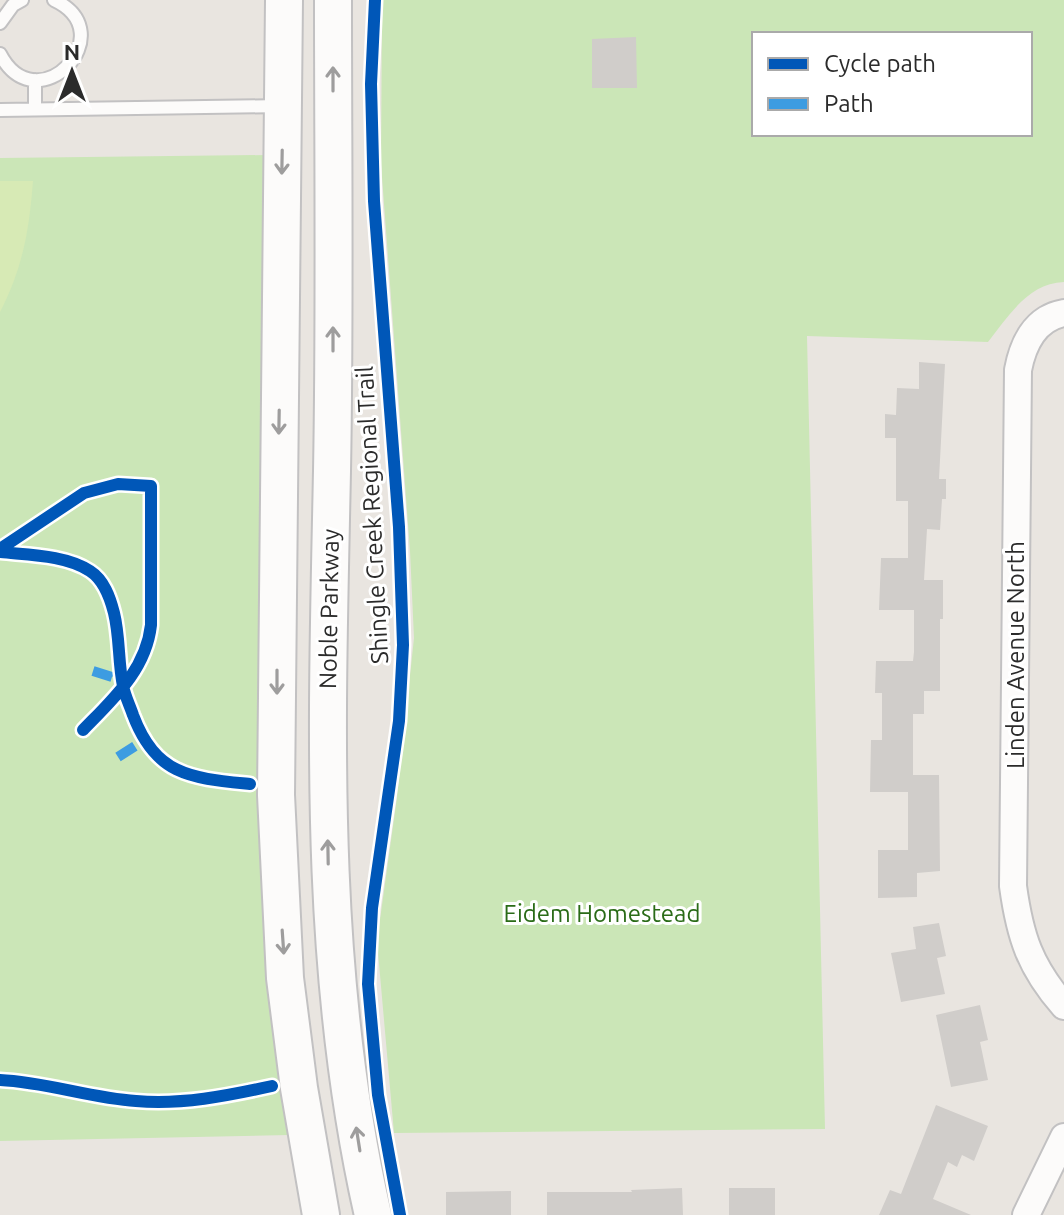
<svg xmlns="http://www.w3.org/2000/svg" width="1064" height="1215" viewBox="0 0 1064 1215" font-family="Ubuntu,sans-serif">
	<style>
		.green { fill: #cbe6b7; fill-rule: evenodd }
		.pitch { fill: #d7eab5 }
		.building { fill: #d0cdca }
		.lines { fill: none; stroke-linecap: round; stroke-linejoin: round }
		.service-casing { stroke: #c2c1c2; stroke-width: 16 }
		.minor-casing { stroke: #c2c1c2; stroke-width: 30 }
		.secondary-casing { stroke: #c2c1c2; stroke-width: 40 }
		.service { stroke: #fcfbfa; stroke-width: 12 }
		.minor { stroke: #fcfbfa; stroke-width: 26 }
		.secondary { stroke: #fcfbfa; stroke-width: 36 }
		.quiet { stroke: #3d9ce1; stroke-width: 10; stroke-dasharray: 20 10; stroke-linecap: butt }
		.cycleway-casing { stroke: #fff; stroke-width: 17 }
		.cycleway { stroke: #0057b8; stroke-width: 12 }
		.oneway { stroke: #9e9d9d }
		.labels { text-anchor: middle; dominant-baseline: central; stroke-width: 6; stroke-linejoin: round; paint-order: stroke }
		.street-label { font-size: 24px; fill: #2b2b2b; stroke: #fff }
		.park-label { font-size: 24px; fill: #2a6b17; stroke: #fff }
	</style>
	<rect width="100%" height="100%" fill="#e9e5e0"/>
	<path class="green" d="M 382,0 L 1064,0 L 1064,282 C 1028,283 1008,317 988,342 L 807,336 L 825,1129 L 394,1133 L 377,941 L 397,797 L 414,638 L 410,551 L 381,164 ZM 754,34 L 1030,34 L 1030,134 L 754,134 Z
		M 267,155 L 263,337 L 261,867 L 271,997 L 289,1135 L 0,1141 L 0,158 Z"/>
	<path class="pitch" d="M 0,181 L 33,181 C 29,231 23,267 0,312 Z"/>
	<path class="building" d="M 636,37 L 637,88 L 592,88 L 592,39 Z
		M 919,362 L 945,364 L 939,479 L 946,479 L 946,499 L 942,499 L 940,530 L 927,529 L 924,580 L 943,580 L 943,619 L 940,619 L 940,691 L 924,691 L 924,714 L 913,714 L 913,775 L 939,775 L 940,871 L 917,873 L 917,897 L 878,898 L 878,850 L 908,850 L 908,792 L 870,792 L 871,740 L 882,740 L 882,693 L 875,693 L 876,661 L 913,661 L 914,652 L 914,610 L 879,610 L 881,558 L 908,558 L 908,501 L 896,501 L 896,438 L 885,438 L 885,414 L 896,415 L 897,388 L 919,389 Z
		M 939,923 L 946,956 L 937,958 L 945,994 L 901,1002 L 891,953 L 916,949 L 913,927 Z
		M 980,1005 L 988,1040 L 980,1042 L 988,1080 L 951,1087 L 936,1015 Z
		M 936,1105 L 988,1126 L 974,1161 L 962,1155 L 957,1167 L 948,1162 L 933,1199 L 971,1215 L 879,1215 L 890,1190 L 901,1194 Z
		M 682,1188 L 683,1215 L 547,1215 L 547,1192 L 632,1192 L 631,1190 Z
		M 729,1188 L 775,1188 L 775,1215 L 729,1215 Z
		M 511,1191 L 511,1215 L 446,1215 L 446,1192 Z"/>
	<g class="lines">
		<g class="service-casing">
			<path id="service" d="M 0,23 L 13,5 L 22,0
				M 0,54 C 37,125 125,33 54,0
				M 35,109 L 35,80
				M 0,110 L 281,106"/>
		</g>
		<g class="minor-casing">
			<path id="minor" d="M 1064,313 C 1035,318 1023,344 1018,370 L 1013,886 C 1020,937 1030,967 1064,1006
				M 1026,1215 L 1064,1137"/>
		</g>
		<g class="secondary-casing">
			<path id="secondary" d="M 284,0 L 276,795 L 285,978 L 299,1088 L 321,1215
				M 333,0 C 333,157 335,314 332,471 C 327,722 317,969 373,1215"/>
		</g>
		<use href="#service" class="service"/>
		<use href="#minor" class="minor"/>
		<use href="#secondary" class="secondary"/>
		<path class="quiet" d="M 93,671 L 112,677 L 123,688
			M 118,757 L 143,741"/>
		<g class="cycleway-casing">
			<path id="cycleway" d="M 375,0 L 371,84 L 374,201 L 399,527 L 403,645 L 399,721 L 372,908 L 368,984 L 378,1095 L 400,1215
				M 0,549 L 84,493 L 118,484 L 151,486 L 151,625 C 146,670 113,699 83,730
				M 0,552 C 28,555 66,555 90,571 C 104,580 110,597 114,613 C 120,637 118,662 123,686 C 125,696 130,706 133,715 C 156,776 191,778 250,784
				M 0,1080 C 46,1082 90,1098 136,1101 C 181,1105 227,1096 272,1086"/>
		</g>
		<use href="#cycleway" class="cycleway"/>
	</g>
	<defs><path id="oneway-shaft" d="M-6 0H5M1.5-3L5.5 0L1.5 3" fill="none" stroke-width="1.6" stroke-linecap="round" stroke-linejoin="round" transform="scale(2)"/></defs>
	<g class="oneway">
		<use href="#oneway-shaft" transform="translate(333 79) rotate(-90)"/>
		<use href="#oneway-shaft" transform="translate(282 162) rotate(91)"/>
		<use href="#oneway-shaft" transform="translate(333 339) rotate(-90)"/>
		<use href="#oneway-shaft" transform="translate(279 422) rotate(91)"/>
		<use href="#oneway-shaft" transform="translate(277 682) rotate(90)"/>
		<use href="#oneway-shaft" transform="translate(328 852) rotate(-91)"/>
		<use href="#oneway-shaft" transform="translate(283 942) rotate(86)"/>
		<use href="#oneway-shaft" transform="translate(358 1139) rotate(-99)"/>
	</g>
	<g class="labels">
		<g class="street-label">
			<text transform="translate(372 515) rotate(-93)">Shingle Creek Regional Trail</text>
			<text transform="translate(329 609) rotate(-89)">Noble Parkway</text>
			<text transform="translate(1015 655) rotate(-90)">Linden Avenue North</text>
		</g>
		<g class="park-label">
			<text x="602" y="913">Eidem Homestead</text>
		</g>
	</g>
	<rect x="752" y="32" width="280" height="104" fill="#ffffff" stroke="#aaaaaa" stroke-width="2"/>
	<rect x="768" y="58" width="40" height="12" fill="#0057b8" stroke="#aaaaaa" stroke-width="2"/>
	<text x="824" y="72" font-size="24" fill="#2b2b2b">Cycle path</text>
	<rect x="768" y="98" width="40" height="12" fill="#3d9ce1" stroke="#aaaaaa" stroke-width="2"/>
	<text x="824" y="112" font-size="24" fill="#2b2b2b">Path</text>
	<g transform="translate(72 72)" stroke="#ffffff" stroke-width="6" paint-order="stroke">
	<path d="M0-6L14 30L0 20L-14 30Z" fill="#2b2b2b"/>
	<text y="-12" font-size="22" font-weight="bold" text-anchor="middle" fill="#2b2b2b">N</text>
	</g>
</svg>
